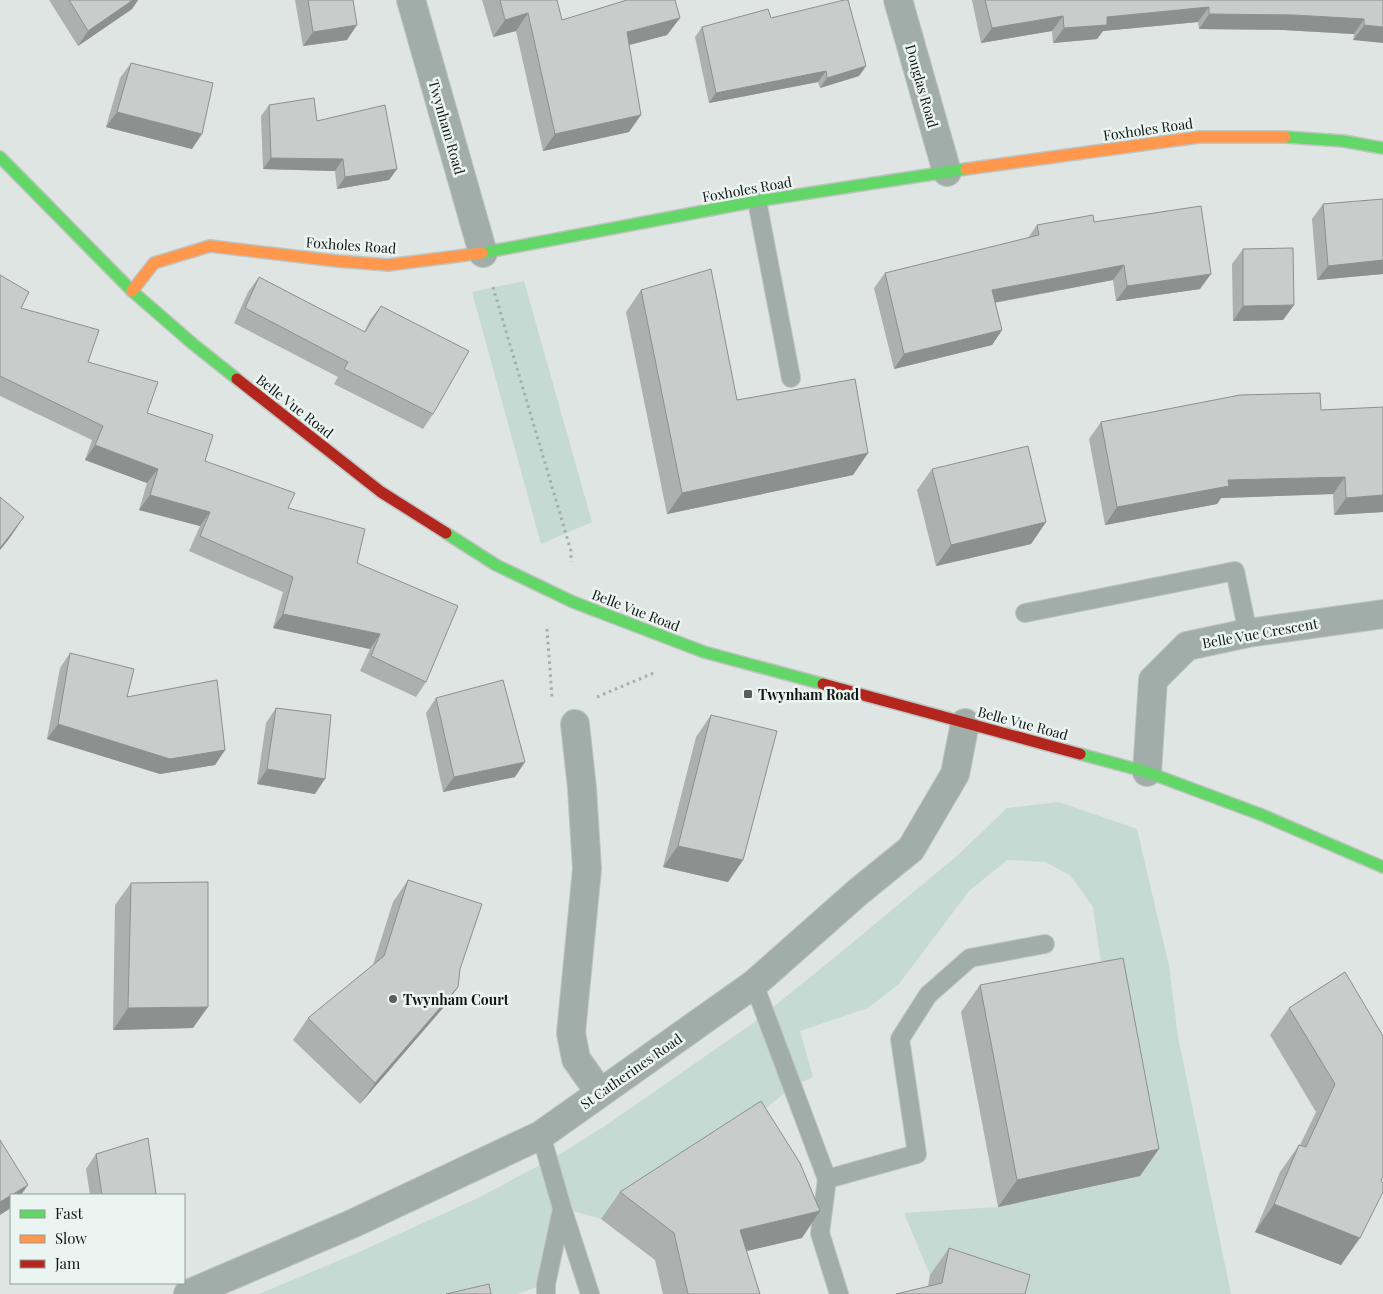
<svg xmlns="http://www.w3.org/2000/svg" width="1383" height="1294" viewBox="0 0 1383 1294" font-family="'Playfair Display',serif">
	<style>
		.green { fill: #c5dad2 }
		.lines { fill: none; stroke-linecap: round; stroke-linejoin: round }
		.lane-casing { stroke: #bfc3c1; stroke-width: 20 }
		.street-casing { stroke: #bfc3c1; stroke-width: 30 }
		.fast-casing { stroke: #bfc3c1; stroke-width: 14 }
		.slow-casing { stroke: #bfc3c1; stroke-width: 14 }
		.jam-casing { stroke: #bfc3c1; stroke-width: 14 }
		.path { stroke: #a5aeab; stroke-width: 3; stroke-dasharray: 2.5 4; stroke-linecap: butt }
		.lane { stroke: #a0ada8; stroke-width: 18 }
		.street { stroke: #a0ada8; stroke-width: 28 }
		.fast { stroke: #63d668; stroke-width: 11 }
		.slow { stroke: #ff974d; stroke-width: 11 }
		.jam { stroke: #b3261e; stroke-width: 11 }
		.wall { fill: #acb0af }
		.shaded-wall { fill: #8c908e }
		.building { fill: #c8cdcb; stroke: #8c908e }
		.poi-dot { fill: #595e5b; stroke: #eaf4f0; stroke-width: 2 }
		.labels { text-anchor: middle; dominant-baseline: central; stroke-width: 5; stroke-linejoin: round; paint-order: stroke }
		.street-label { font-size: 14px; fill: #111513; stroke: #eaf4f0 }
		.poi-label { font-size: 14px; font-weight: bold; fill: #111513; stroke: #eaf4f0; text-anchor: start }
	</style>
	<rect width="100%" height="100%" fill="#dfe5e2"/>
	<path class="green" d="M 524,281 L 592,522 L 541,544 L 472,292 Z
		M 1059,802 L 1137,829 L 1169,966 L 1178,1037 L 1231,1294 L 988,1294 L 930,1275 L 904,1213 L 998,1207 L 1140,1176 L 1104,985 L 1093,907 L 1070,875 L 1045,862 L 1007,860 L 969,891 L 899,984 L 868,1008 L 800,1031 L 813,1077 L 792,1087 L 742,1128 L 601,1219 L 562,1208 L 546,1284 L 517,1294 L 259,1294 L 357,1253 L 478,1198 L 555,1157 L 605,1126 L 756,1021 L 845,949 L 958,855 L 1007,808 Z"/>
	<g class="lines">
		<g class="lane-casing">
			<path id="lane" d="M 757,201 L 791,378
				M 1025,613 L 1235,571 L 1248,633
				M 754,984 L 827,1179 L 917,1154 L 900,1039 L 928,995 L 970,958 L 1045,944
				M 541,1135 L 562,1208 L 590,1294
				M 827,1179 L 820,1233 L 839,1294
				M 546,1294 L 546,1284 L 562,1209"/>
		</g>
		<g class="street-casing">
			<path id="street" d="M 411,0 L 483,253
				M 898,0 L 947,172
				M 575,724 L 582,788 L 587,869 L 571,1033 L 576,1059 L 600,1093
				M 1147,772 L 1153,680 L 1187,646 L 1248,633 L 1383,614
				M 188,1294 L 354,1223 L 541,1135 L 754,984 L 858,892 L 911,849 L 955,774 L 965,723"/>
		</g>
		<g class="fast-casing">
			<path id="fast" d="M 1285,137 L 1343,141 L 1383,148
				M 0,157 L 132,291 L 193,344 L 237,379
				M 482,253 L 757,201 L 966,169
				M 446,533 L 496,565 L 573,602 L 704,652 L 823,684
				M 1080,754 L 1147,772 L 1262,815 L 1383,867"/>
		</g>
		<g class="slow-casing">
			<path id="slow" d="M 966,169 L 1199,137 L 1285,137
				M 132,291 L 154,263 L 210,246 L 337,261 L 388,265 L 482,253"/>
		</g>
		<g class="jam-casing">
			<path id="jam" d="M 237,379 L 381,492 L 446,533
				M 823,684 L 1080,754"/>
		</g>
		<path class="path" d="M 493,287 L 571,551 L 571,562
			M 547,629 L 552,697
			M 597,697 L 656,672"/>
		<use href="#lane" class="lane"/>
		<use href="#street" class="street"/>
		<use href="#fast" class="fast"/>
		<use href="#slow" class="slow"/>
		<use href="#jam" class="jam"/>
	</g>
	<path class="wall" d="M 49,0 L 138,0 L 132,9 L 78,46 Z
		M 295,0 L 353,0 L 347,40 L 303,46 Z
		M 482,0 L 557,0 L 562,20 L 680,18 L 667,35 L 629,45 L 629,132 L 543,151 L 516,31 L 493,37 Z
		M 972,0 L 1383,0 L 1353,40 L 1354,34 L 1283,30 L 1199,29 L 1198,22 L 1103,31 L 1097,39 L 1053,43 L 1052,31 L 981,43 Z
		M 771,18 L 866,66 L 859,76 L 820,88 L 818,82 L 709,103 L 695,37 L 702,27 Z
		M 131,63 L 192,149 L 106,127 L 120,78 Z
		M 269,105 L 317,121 L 397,169 L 389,180 L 337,189 L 335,171 L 263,169 L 261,116 Z
		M 1383,199 L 1383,274 L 1317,280 L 1312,219 L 1323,204 Z
		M 1094,222 L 1200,289 L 1116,301 L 1113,280 L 995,303 L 1002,330 L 992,345 L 894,369 L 874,288 L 885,273 L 1028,238 L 1037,225 Z
		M 1243,249 L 1294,305 L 1283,320 L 1233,321 L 1232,264 Z
		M 0,275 L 21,308 L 88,362 L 205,461 L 288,508 L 357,563 L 426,682 L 416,697 L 360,671 L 370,649 L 273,628 L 283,592 L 189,551 L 200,526 L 139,510 L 147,483 L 85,460 L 92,440 L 0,396 Z
		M 259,277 L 364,332 L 370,320 L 381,306 L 433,414 L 423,429 L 334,384 L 338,377 L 234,323 L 248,292 Z
		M 641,290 L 737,400 L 868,453 L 853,475 L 667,514 L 626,312 Z
		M 1321,410 L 1383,512 L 1334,515 L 1333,494 L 1221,498 L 1217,504 L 1105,525 L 1089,439 L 1101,422 Z
		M 932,469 L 1046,522 L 1031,544 L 936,566 L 917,490 Z
		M 70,653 L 127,697 L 225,750 L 215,765 L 160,774 L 47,739 L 60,668 Z
		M 436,698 L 515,777 L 443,792 L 426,713 Z
		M 276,708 L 315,794 L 257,784 L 266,723 Z
		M 711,715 L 743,860 L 728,882 L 663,867 L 696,737 Z
		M 408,880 L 460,969 L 458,987 L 443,1008 L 360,1104 L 293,1040 L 308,1018 L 373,965 L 393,902 Z
		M 131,883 L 193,1028 L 113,1030 L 115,905 Z
		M 1345,972 L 1381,1181 L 1341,1265 L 1255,1232 L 1280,1172 L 1299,1145 L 1300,1145 L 1316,1112 L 1270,1035 L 1289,1008 Z
		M 980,985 L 1140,1176 L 998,1207 L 961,1012 Z
		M 96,1154 L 155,1195 L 90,1195 L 86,1169 Z
		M 620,1192 L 802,1238 L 746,1251 L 760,1294 L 663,1294 L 655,1260 L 601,1219 Z
		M 949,1248 L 1025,1294 L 928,1286 L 930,1275 Z"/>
	<path class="shaded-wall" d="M 133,0 L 138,0 L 132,9 L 78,46 L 88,31 Z
		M 1209,7 L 1198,22 L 1103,31 L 1097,39 L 1053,43 L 1064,28 L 1107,17 Z
		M 528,13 L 516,31 L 493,37 L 505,20 Z
		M 1209,14 L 1294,15 L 1364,19 L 1354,34 L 1283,30 L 1199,29 Z
		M 1063,16 L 1052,31 L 981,43 L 992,28 Z
		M 680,18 L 667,35 L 614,49 L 627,32 Z
		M 357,25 L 347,40 L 303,46 L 313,32 Z
		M 1364,25 L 1383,27 L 1383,43 L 1353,40 Z
		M 866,66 L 859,76 L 820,88 L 827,78 Z
		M 826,71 L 818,82 L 709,103 L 716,93 Z
		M 117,112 L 202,134 L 192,149 L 106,127 Z
		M 641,115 L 629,132 L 543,151 L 555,134 Z
		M 271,158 L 343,159 L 335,171 L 263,169 Z
		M 397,169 L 389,180 L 337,189 L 345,177 Z
		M 1383,260 L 1383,274 L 1317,280 L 1328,266 Z
		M 1124,265 L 1113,280 L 981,305 L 992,290 Z
		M 1211,274 L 1200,289 L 1116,301 L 1127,286 Z
		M 1294,305 L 1283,320 L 1233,321 L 1243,306 Z
		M 1002,330 L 992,345 L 894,369 L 904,354 Z
		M 95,445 L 158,469 L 147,483 L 85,460 Z
		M 868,453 L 853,475 L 667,514 L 682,493 Z
		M 1345,477 L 1333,494 L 1221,498 L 1217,504 L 1105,525 L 1117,507 L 1228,480 Z
		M 150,495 L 210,512 L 200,526 L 139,510 Z
		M 1383,495 L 1383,512 L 1334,515 L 1346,498 Z
		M 24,517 L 9,539 L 0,550 L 0,548 Z
		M 1046,522 L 1031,544 L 936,566 L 951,545 Z
		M 283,614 L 380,634 L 370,649 L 273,628 Z
		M 58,724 L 225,750 L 215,765 L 160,774 L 47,739 Z
		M 525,762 L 515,777 L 443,792 L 454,777 Z
		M 267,769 L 325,779 L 315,794 L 257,784 Z
		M 678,846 L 743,860 L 728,882 L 663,867 Z
		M 458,987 L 443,1008 L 360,1104 L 375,1083 Z
		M 208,1007 L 193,1028 L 113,1030 L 128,1008 Z
		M 1159,1149 L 1140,1176 L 998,1207 L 1017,1180 Z
		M 28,1185 L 21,1195 L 12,1195 Z
		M 11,1195 L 11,1208 L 0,1215 L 0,1202 Z
		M 1274,1204 L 1360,1238 L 1341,1265 L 1255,1232 Z
		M 820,1211 L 802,1238 L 721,1257 L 740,1230 Z"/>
	<path class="building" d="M 69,0 L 133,0 L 88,31 Z
		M 308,0 L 353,0 L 357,25 L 313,32 Z
		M 500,0 L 557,0 L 562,20 L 627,0 L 675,0 L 680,18 L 627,32 L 641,115 L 555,134 L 528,13 L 505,20 Z
		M 844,0 L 848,0 L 866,66 L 827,78 L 826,71 L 716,93 L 702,27 L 768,9 L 771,18 Z
		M 985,0 L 1383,0 L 1383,27 L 1364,25 L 1364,19 L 1294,15 L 1209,14 L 1209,7 L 1107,17 L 1107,25 L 1064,28 L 1063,16 L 992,28 Z
		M 131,63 L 213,83 L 202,134 L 117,112 Z
		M 314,98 L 317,121 L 385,105 L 397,169 L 345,177 L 343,159 L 271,158 L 269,105 Z
		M 1383,199 L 1383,260 L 1328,266 L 1323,204 Z
		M 1201,206 L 1211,274 L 1127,286 L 1124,265 L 992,290 L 1002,330 L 904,354 L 885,273 L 1039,235 L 1037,225 L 1093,215 L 1094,222 Z
		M 1293,248 L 1294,305 L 1243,306 L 1243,249 Z
		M 711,269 L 737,400 L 855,379 L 868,453 L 682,493 L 641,290 Z
		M 0,275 L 29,292 L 21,308 L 99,330 L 88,362 L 158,382 L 147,413 L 213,435 L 205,461 L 295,493 L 288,508 L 365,529 L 357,563 L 458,606 L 426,682 L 371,656 L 380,634 L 283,614 L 293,577 L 200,536 L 210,512 L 150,495 L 158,469 L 95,445 L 103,426 L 0,376 Z
		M 259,277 L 365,332 L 381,306 L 469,351 L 433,414 L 344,369 L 348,362 L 245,308 Z
		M 1320,393 L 1321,410 L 1383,407 L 1383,495 L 1346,498 L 1345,477 L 1228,480 L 1229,486 L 1117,507 L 1101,422 L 1240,395 Z
		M 1028,446 L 1046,522 L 951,545 L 932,469 Z
		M 0,497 L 24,517 L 0,548 Z
		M 70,653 L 134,669 L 127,697 L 217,680 L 225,750 L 170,759 L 58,724 Z
		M 503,680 L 525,762 L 454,777 L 436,698 Z
		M 276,708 L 331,715 L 325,779 L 267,769 Z
		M 711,715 L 777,731 L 743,860 L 678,846 Z
		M 408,880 L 482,904 L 460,969 L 458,987 L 375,1083 L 308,1018 L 384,956 Z
		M 208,882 L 208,1007 L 128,1008 L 131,883 Z
		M 1123,958 L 1159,1149 L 1017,1180 L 980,985 Z
		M 1345,972 L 1383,1036 L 1383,1176 L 1381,1181 L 1383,1183 L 1383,1192 L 1360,1238 L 1274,1204 L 1299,1145 L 1306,1147 L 1335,1084 L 1289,1008 Z
		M 761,1101 L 800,1163 L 820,1211 L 740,1230 L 760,1294 L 688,1294 L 674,1233 L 620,1192 Z
		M 148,1138 L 156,1194 L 148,1195 L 102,1195 L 96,1154 Z
		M 0,1140 L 28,1185 L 0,1202 Z
		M 949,1248 L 1030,1275 L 1025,1294 L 896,1294 L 942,1283 Z
		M 489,1284 L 491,1294 L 446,1294 Z"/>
	<g class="poi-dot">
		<rect x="743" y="689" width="10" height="10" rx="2.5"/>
		<circle cx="393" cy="999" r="5"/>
	</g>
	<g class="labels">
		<g class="street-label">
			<text transform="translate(922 86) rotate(74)">Douglas Road</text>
			<text transform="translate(447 127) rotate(74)">Twynham Road</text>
			<text transform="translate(1148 129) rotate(-8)">Foxholes Road</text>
			<text transform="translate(747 189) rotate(-10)">Foxholes Road</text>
			<text transform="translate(351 245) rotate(4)">Foxholes Road</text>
			<text transform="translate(295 406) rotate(38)">Belle Vue Road</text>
			<text transform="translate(636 610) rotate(21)">Belle Vue Road</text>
			<text transform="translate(1260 633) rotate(-10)">Belle Vue Crescent</text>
			<text transform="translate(1023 723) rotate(15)">Belle Vue Road</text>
			<text transform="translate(631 1071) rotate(-35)">St Catherines Road</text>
		</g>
		<g class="poi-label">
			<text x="758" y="694">Twynham Road</text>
			<text x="403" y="999">Twynham Court</text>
		</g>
	</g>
	<rect x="10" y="1194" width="175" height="90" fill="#eaf4f0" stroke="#939b98"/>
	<rect x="20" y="1210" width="25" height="8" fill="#63d668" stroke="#939b98"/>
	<text x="55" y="1219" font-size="15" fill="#111513">Fast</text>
	<rect x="20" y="1235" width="25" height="8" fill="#ff974d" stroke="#939b98"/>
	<text x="55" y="1244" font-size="15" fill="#111513">Slow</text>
	<rect x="20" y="1260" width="25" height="8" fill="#b3261e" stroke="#939b98"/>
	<text x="55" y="1269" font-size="15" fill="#111513">Jam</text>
</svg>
